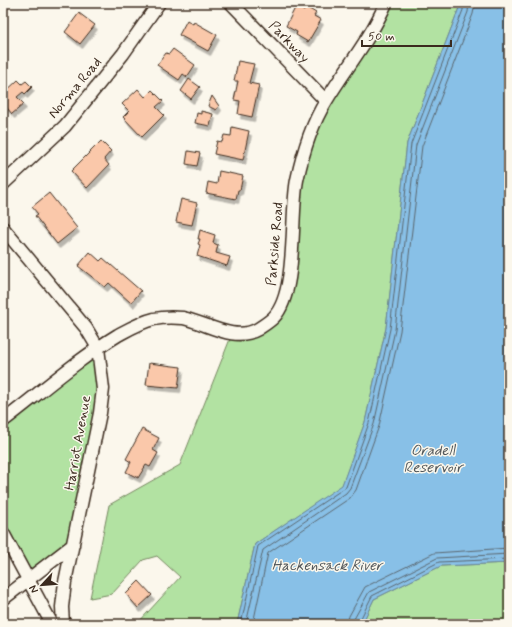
<svg xmlns="http://www.w3.org/2000/svg" width="512" height="627" viewBox="0 0 512 627" font-family="Mynerve,sans-serif">
	<style>
		.green { fill: #b2e2a2; stroke: #768660 }
		.water { fill: #88c0e7; stroke: #698497 }
		.lines { fill: none; stroke-linecap: round; stroke-linejoin: round }
		.shore { stroke: #5a666e; stroke-width: 1 }
		.building { fill: #fac8aa; stroke: #3b2a1e; filter: url(#shadow) }
		.minor-casing { stroke: #3b2a1e; stroke-width: 15 }
		.minor { stroke: #fbf7ec; stroke-width: 12 }
		.labels { text-anchor: middle; dominant-baseline: central; stroke-width: 3; stroke-linejoin: round; paint-order: stroke }
		.street-label { font-size: 14px; fill: #3b2a1e; stroke: #fbf7ec }
		.water-label { font-size: 15px; font-style: italic; fill: #52575a; stroke: #fbf7ec }
	</style>
	<defs>
		<filter id="shadow"><feDropShadow dx="2.5" dy="4.5" stdDeviation="0" flood-color="#0004"/></filter>
	</defs>
	<rect width="100%" height="100%" fill="#fbf7ec"/>
	<filter id="ink" filterUnits="userSpaceOnUse"><feTurbulence type="fractalNoise" baseFrequency=".025" numOctaves="2"/><feDisplacementMap in="SourceGraphic" scale="8" xChannelSelector="R" yChannelSelector="G"/><feConvolveMatrix kernelMatrix="1 2 1 2 8 2 1 2 1" color-interpolation-filters="sRGB"/></filter>
	<g filter="url(#ink)">
		<path class="green" d="M 386,3 L 460,3 L 459,8 L 407,143 L 386,328 L 365,422 L 342,486 L 255,544 L 237,624 L 137,624 L 180,577 L 157,556 L 143,560 L 112,594 L 90,598 L 109,505 L 180,465 L 232,334 L 246,334 L 280,307 L 303,153 Z
			M 98,348 L 103,389 L 73,545 L 27,579 L 3,533 L 3,421 Z
			M 509,563 L 509,624 L 362,624 L 374,599 L 441,566 Z"/>
		<path class="water" d="M 460,3 L 509,3 L 509,563 L 441,566 L 374,599 L 362,624 L 237,624 L 255,544 L 342,485 L 365,422 L 386,328 L 407,143 L 459,8 Z"/>
		<g class="lines">
			<path class="shore" d="M 241,624 L 258,546 L 346,487 L 369,423 L 390,329 L 411,144 L 463,10 L 463,3
				M 246,624 L 263,550 L 346,493 L 350,488 L 374,424 L 395,330 L 416,145 L 468,12 L 469,3
				M 253,624 L 268,553 L 350,498 L 356,490 L 379,426 L 400,331 L 422,146 L 473,14 L 475,3
				M 347,624 L 349,616 L 365,587 L 434,553 L 509,548
				M 353,624 L 354,619 L 369,592 L 437,558 L 509,554
				M 358,624 L 372,596 L 439,562 L 509,559"/>
		</g>
		<path class="building" d="M 296,6 L 304,11 L 306,7 L 316,13 L 314,16 L 321,20 L 308,42 L 296,35 L 297,32 L 286,26 Z
			M 79,13 L 95,25 L 80,44 L 65,32 Z
			M 187,20 L 193,24 L 194,22 L 217,35 L 208,51 L 179,35 Z
			M 173,49 L 195,65 L 187,77 L 183,74 L 179,80 L 157,65 L 166,53 L 169,54 Z
			M 238,61 L 254,64 L 249,83 L 259,85 L 252,117 L 238,114 L 240,101 L 234,100 L 238,81 L 234,81 Z
			M 189,79 L 200,87 L 191,99 L 181,91 Z
			M 18,80 L 22,84 L 26,81 L 32,87 L 25,94 L 23,92 L 17,97 L 24,104 L 12,114 L 3,103 L 3,94 Z
			M 138,89 L 145,97 L 152,90 L 163,101 L 156,107 L 164,115 L 142,137 L 123,117 L 129,111 L 122,104 Z
			M 212,96 L 219,106 L 216,110 L 208,106 Z
			M 201,111 L 213,114 L 210,126 L 195,123 L 197,113 L 201,114 Z
			M 232,127 L 249,131 L 243,160 L 214,154 L 217,141 L 222,142 L 224,135 L 231,136 Z
			M 101,141 L 111,151 L 104,159 L 109,165 L 87,188 L 71,171 Z
			M 188,151 L 200,153 L 197,166 L 186,164 Z
			M 219,171 L 243,176 L 240,190 L 238,190 L 236,199 L 206,193 L 208,182 L 217,184 Z
			M 49,193 L 77,228 L 57,244 L 35,216 L 38,214 L 32,207 Z
			M 181,199 L 197,203 L 192,225 L 176,222 Z
			M 200,230 L 215,235 L 213,243 L 218,245 L 216,253 L 230,257 L 227,266 L 197,256 L 200,245 L 198,244 L 200,239 L 198,239 Z
			M 90,252 L 100,261 L 103,258 L 141,291 L 131,303 L 109,283 L 105,287 L 78,266 Z
			M 149,363 L 181,367 L 178,388 L 146,385 Z
			M 142,429 L 159,438 L 153,450 L 158,453 L 150,467 L 146,465 L 138,478 L 126,472 L 131,462 L 126,459 Z
			M 139,581 L 152,595 L 138,608 L 126,594 Z"/>
		<g class="lines">
			<g class="minor-casing">
				<path id="minor" d="M 231,3 L 326,101
					M 3,184 L 65,126 L 123,54 L 159,3
					M 3,228 L 86,328 L 98,348 L 103,389 L 100,413 L 65,582 L 62,607 L 63,624
					M 3,421 C 41,392 77,360 118,335 C 129,329 141,322 154,319 C 164,317 173,317 183,318 C 207,323 234,343 258,329 C 264,325 269,322 274,317 C 298,291 290,216 297,180 C 303,152 311,125 326,101 C 346,68 371,38 386,3
					M 3,533 L 52,624
					M 3,599 L 73,545"/>
			</g>
			<use href="#minor" class="minor"/>
		</g>
	</g>
	<g class="labels">
		<g class="street-label">
			<text transform="translate(289 42) rotate(46)">Parkway</text>
			<text transform="translate(75 88) rotate(-50)">Norma Road</text>
			<text transform="translate(275 244) rotate(-85)">Parkside Road</text>
			<text transform="translate(78 443) rotate(-80)">Harriot Avenue</text>
		</g>
		<g class="water-label">
			<text x="433" y="451">Oradell<tspan x="433" dy="17">Reservoir</tspan></text>
			<text x="327" y="566">Hackensack River</text>
		</g>
	</g>
	<rect width="512" height="627" fill="none" stroke="#fbf7ec" stroke-width="16"/>
	<rect x="8" y="8" width="496" height="611" fill="none" stroke="#3b2a1e" stroke-width="1.5" filter="url(#ink)"/>
	<g transform="translate(42 585) rotate(244)" stroke="#fbf7ec" stroke-width="3" paint-order="stroke">
	<path d="M0-3L7 15L0 10L-7 15Z" fill="#3b2a1e"/>
	<text y="-6" font-size="11" font-weight="bold" text-anchor="middle" fill="#3b2a1e">N</text>
	</g>
	<path d="M362 40v6h89v-6" fill="none" stroke="#3b2a1e" stroke-width="2"/>
	<text x="368" y="40" font-size="12" fill="#3b2a1e" stroke="#fbf7ec" stroke-width="3" paint-order="stroke">50 m</text>
</svg>
